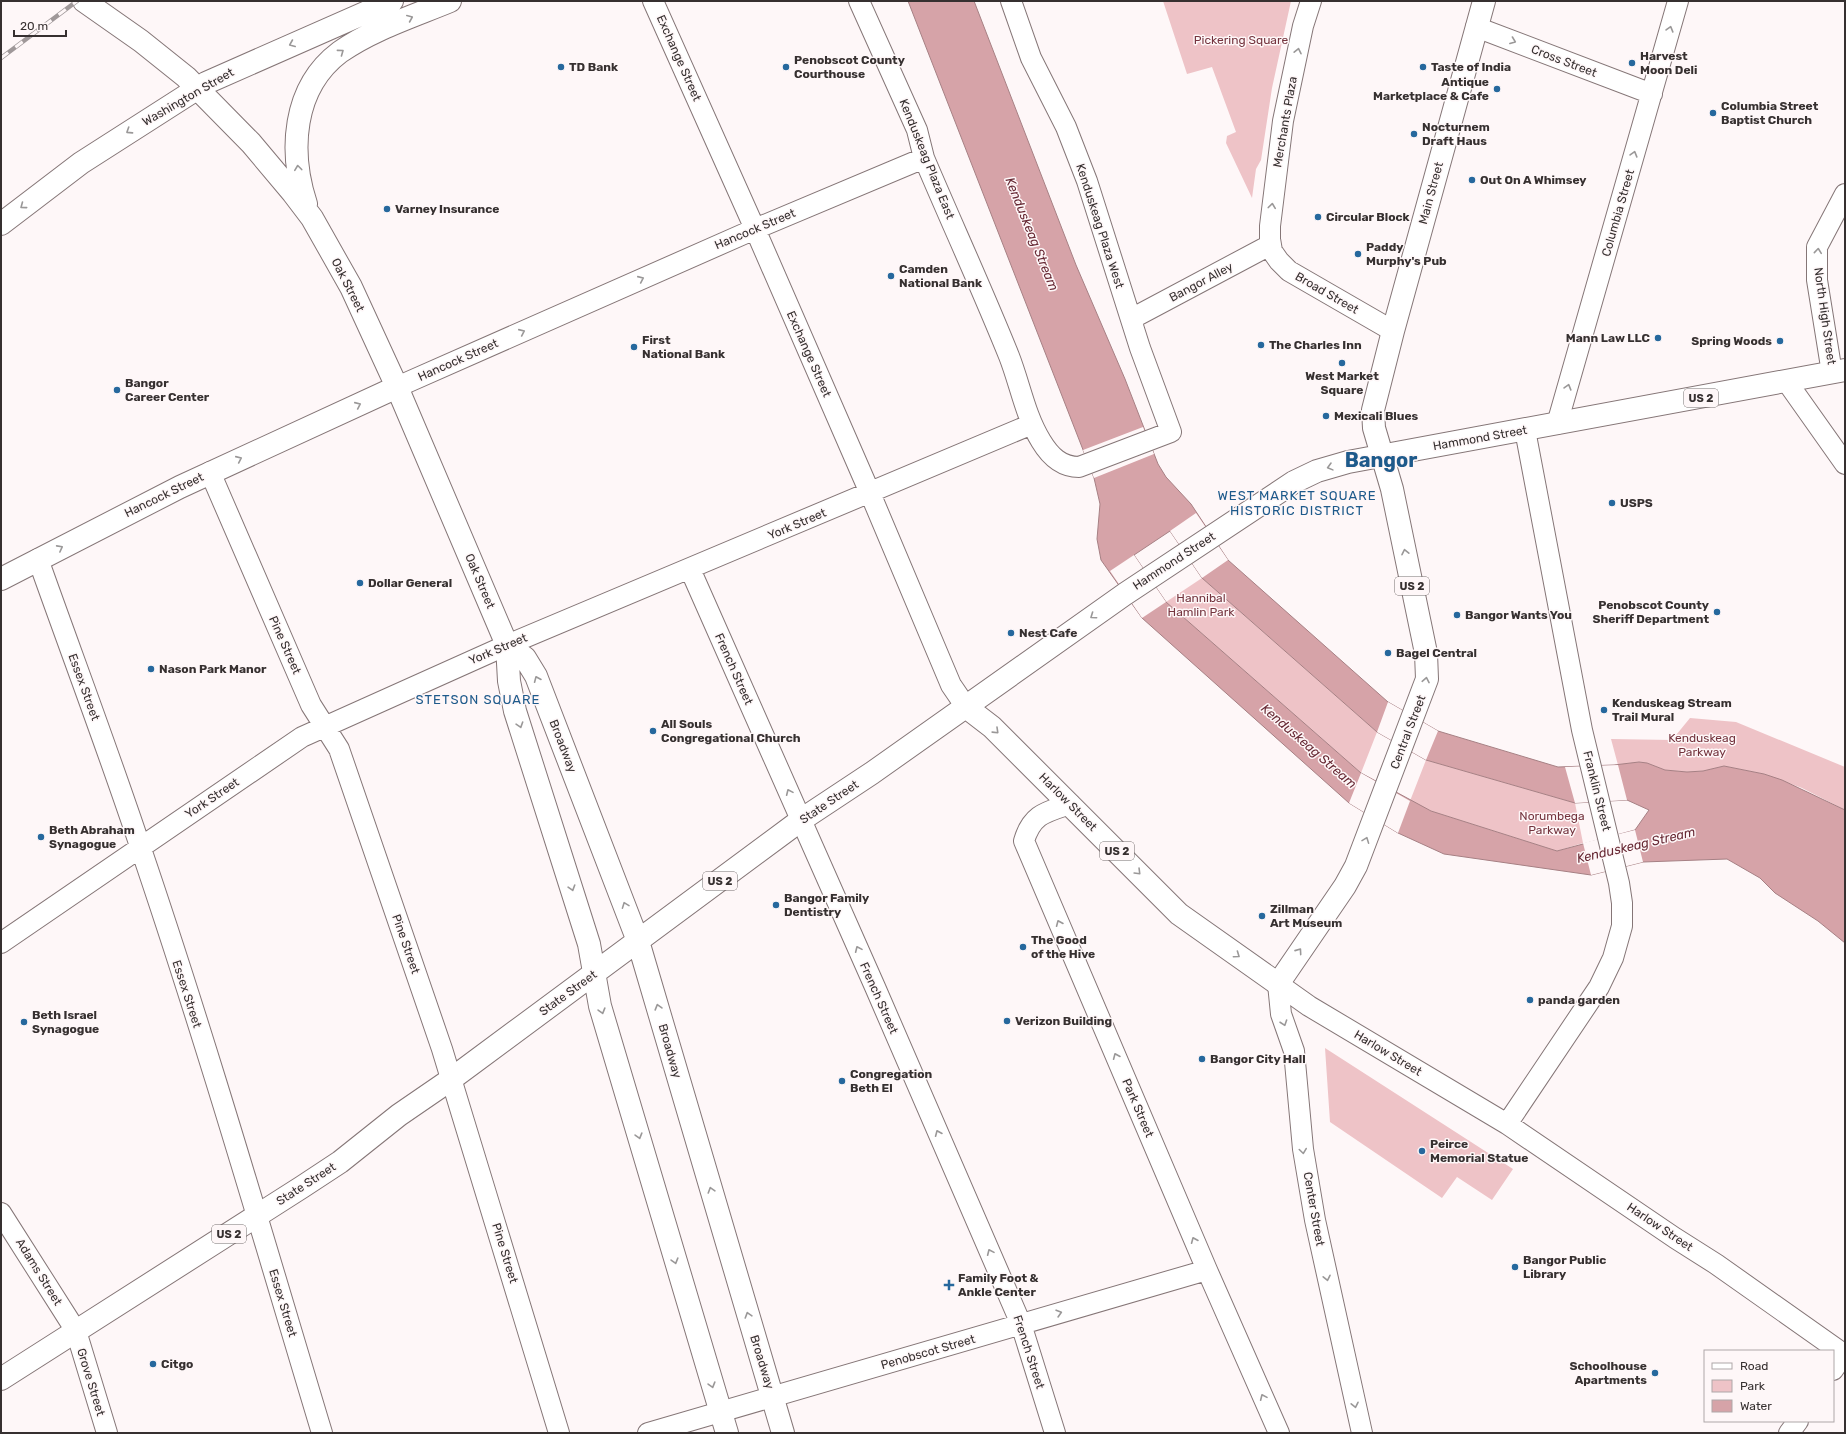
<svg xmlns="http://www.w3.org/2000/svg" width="1846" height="1434" viewBox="0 0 1846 1434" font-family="Rubik,sans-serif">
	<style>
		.green { fill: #eec3c7 }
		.water { fill: #d6a3a8; stroke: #a68084; fill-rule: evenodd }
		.pier { fill: #fef7f8 }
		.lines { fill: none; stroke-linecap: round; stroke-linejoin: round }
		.minor-casing { stroke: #857677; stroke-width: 22 }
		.major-casing { stroke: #857677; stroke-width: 24 }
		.minor { stroke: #fff; stroke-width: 20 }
		.major { stroke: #fff; stroke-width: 22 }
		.rail-casing { stroke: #9f9899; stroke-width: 4.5 }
		.rail { stroke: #fef7f8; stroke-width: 3; stroke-dasharray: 9; stroke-linecap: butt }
		.oneway { stroke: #9a9898 }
		.poi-dot { fill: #26689d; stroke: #fef7f8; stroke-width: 1.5 }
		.labels { text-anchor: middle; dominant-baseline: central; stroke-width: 3; stroke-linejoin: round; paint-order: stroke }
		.shield { fill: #fef7f8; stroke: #726c6c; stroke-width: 1 }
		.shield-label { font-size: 11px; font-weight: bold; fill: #363030 }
		.park-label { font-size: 12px; fill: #74343e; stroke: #fef7f8 }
		.poi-label { font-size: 12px; font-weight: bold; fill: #363030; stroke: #fef7f8; text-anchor: start }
		.street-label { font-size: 12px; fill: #363030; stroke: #fef7f8 }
		.water-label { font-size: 13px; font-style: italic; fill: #672934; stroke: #fef7f8 }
		.neighbourhood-label { font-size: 13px; letter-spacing: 1px; fill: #1e5a8b; stroke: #fef7f8 }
		.town-label { font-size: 20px; font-weight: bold; fill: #1e5a8b; stroke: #fef7f8 }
	</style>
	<rect width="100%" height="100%" fill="#fef7f8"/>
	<path class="green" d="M 1163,1 L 1291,1 L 1272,88 L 1261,160 L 1256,169 L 1252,198 L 1226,143 L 1227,136 L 1236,132 L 1212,67 L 1187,74 Z
		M 1202,578 L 1377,732 L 1361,773 L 1166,602 Z
		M 1690,718 L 1736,722 L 1845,767 L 1845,810 L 1802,788 L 1764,774 L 1724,766 L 1703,771 L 1687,772 L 1665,770 L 1647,763 L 1639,762 L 1618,765 L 1611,739 L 1672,740 Z
		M 1426,760 L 1575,803 L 1583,843 L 1557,851 L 1431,811 L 1410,801 Z
		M 1325,1048 L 1513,1169 L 1492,1200 L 1457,1177 L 1442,1198 L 1330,1122 Z"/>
	<path class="water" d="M 908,1 L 974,1 L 1076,265 L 1125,379 L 1158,464 L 1166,477 L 1191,504 L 1228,560 L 1388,702 L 1438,731 L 1558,767 L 1614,765 L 1639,762 L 1647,763 L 1665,770 L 1687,772 L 1703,771 L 1724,766 L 1764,774 L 1782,780 L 1845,810 L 1845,943 L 1818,921 L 1775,893 L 1760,878 L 1727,859 L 1643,862 L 1591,875 L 1444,854 L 1398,833 L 1349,803 L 1142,618 L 1101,560 L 1097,539 L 1100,504 L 1094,478 ZM 1170,531 L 1202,578 L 1377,732 L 1426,760 L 1575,803 L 1627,800 L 1649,810 L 1635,830 L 1557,851 L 1431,811 L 1361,773 L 1166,602 L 1134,555 Z"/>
	<path class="pier" d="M 1143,427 L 1154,454 L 1094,478 L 1083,450 Z
		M 1196,513 L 1228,560 L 1202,578 L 1170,531 Z
		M 1134,555 L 1166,602 L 1142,618 L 1110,571 Z
		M 1388,702 L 1438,731 L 1426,760 L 1377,732 Z
		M 1618,765 L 1627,800 L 1575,803 L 1565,767 Z
		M 1361,773 L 1410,801 L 1398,833 L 1349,803 Z
		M 1635,830 L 1643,862 L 1591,875 L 1583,843 Z"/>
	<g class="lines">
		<g class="minor-casing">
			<path id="minor" d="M 653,1 L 755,229 L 870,493 L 951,685 L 966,707
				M 859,1 L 917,130 L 924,158 C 952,224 982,289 1009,356 C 1020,384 1025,415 1041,441 C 1050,456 1061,467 1079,467 L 1171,432 L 1140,348 L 1087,181 L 1066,127 L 1031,58 L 1011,1
				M 1311,1 L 1303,26 L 1283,121 L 1270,226 L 1270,239 L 1272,251 L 1279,261 L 1289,271 L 1393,331
				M 1476,27 L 1652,94
				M 1131,319 L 1270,245
				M 1832,373 L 1817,280 L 1817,247 L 1845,194
				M 1787,382 L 1845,464
				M 397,387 L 755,229 L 924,158
				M 1557,424 L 1678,1
				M 210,472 L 311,705 L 339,749 L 442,1049 L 559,1433
				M 38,559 C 72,655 108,750 140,846 C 206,1040 263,1237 322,1433
				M 690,569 L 875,987 L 1021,1324 L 1055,1433
				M 1070,804 C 1046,812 1032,814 1024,841 L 1207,1270 L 1279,1433
				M 1,943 L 302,737 L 507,645 L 1032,424
				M 1278,984 L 1309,1006 L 1507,1124 L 1675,1238 L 1716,1264 L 1845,1355
				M 1278,984 L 1281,1014 L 1294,1051 L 1303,1149 L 1315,1220 L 1362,1433
				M 1507,1124 L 1599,987 L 1613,958 L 1622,926 L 1622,903 L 1619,883 L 1582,730 L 1525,430
				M 1,1213 L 76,1331 L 107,1433
				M 1833,1370 L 1844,1354
				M 648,1433 L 1207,1270
				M 1789,1433 L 1798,1421"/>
		</g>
		<g class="major-casing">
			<path id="major" d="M 84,1 L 141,41 L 186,77 L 251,143 L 293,193 L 312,218 L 351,287 L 397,387 L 507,645 L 509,681 L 515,711 L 589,944 L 600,1006 L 727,1433
				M 306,204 C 289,152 292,88 340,52 C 373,29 414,16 450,1
				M 1,224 L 81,163 L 206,83 L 392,1
				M 1,579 L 180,487 L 397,387
				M 507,645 L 525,658 L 536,676 L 638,941 L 783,1433
				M 966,707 L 992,727 L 1179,914 L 1278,984 L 1345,886 L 1356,866 L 1427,679 L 1426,653 L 1392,489 L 1374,428 L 1373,410 L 1393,331 L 1484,1
				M 1,1379 L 302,1187 L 340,1162 L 399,1115 L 450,1080 L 801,820 L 872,773 L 1125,594 L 1294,482 L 1317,471 L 1348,462 L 1845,370"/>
		</g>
		<use href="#minor" class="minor"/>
		<use href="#major" class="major"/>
		<g class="rail-casing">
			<path id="rail" d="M 1,58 L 77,1"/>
		</g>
		<use href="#rail" class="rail"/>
	</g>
	<defs><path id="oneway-chevron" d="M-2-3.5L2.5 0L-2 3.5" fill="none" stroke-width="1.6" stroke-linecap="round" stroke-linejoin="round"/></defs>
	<g class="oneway">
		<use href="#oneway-chevron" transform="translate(410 18) rotate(-23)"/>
		<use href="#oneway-chevron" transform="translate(1670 29) rotate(-74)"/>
		<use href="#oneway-chevron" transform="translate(1513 41) rotate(21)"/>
		<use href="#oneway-chevron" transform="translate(292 44) rotate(157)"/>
		<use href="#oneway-chevron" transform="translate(1298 51) rotate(-78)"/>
		<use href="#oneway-chevron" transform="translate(341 52) rotate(-36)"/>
		<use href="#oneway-chevron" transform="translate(129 131) rotate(147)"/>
		<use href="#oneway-chevron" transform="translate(1634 154) rotate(-74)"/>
		<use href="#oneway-chevron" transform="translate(298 168) rotate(-97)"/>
		<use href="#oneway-chevron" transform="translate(23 206) rotate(143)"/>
		<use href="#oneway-chevron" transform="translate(1272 206) rotate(-83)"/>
		<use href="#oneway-chevron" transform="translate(1818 251) rotate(-84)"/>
		<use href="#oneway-chevron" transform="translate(641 279) rotate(-24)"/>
		<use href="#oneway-chevron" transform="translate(522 332) rotate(-24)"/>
		<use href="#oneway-chevron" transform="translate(1568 387) rotate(-74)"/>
		<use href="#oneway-chevron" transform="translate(358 405) rotate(-24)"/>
		<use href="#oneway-chevron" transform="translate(239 459) rotate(-24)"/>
		<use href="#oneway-chevron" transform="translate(1330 467) rotate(165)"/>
		<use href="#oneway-chevron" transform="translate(60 548) rotate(-28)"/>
		<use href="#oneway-chevron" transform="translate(1405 552) rotate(-102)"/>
		<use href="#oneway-chevron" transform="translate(1093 616) rotate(145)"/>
		<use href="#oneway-chevron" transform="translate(537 679) rotate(-113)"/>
		<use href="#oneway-chevron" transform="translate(1426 680) rotate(-79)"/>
		<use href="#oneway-chevron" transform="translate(520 725) rotate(72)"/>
		<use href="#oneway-chevron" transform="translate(996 731) rotate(44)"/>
		<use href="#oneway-chevron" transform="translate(789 792) rotate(-114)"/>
		<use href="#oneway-chevron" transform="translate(1366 840) rotate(-69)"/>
		<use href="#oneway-chevron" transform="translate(1138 872) rotate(45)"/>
		<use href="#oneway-chevron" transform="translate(572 888) rotate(73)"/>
		<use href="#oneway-chevron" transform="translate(625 905) rotate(-111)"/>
		<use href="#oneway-chevron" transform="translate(1059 923) rotate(-113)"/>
		<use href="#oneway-chevron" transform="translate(858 949) rotate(-114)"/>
		<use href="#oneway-chevron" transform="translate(1299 951) rotate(-55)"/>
		<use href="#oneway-chevron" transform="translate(1237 955) rotate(35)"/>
		<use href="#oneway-chevron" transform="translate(658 1007) rotate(-106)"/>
		<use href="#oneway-chevron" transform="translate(602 1011) rotate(74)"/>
		<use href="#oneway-chevron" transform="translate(1284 1023) rotate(71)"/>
		<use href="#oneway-chevron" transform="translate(1116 1056) rotate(-113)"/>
		<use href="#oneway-chevron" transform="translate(938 1133) rotate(-113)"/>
		<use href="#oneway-chevron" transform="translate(639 1136) rotate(74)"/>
		<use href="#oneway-chevron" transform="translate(1303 1151) rotate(82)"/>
		<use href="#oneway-chevron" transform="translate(711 1190) rotate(-107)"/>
		<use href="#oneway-chevron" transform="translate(1194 1240) rotate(-113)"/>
		<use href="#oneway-chevron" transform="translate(990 1252) rotate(-114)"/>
		<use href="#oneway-chevron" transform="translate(675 1261) rotate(74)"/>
		<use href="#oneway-chevron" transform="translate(1327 1278) rotate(78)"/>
		<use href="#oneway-chevron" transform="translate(1059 1313) rotate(-16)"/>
		<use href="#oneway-chevron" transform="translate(748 1315) rotate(-107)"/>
		<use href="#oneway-chevron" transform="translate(712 1385) rotate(74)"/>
		<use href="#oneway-chevron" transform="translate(1263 1397) rotate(-114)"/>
		<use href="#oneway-chevron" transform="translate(1355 1405) rotate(78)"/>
	</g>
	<g class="poi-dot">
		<circle cx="1632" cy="63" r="4"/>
		<circle cx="561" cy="67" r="4"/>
		<circle cx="786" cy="67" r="4"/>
		<circle cx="1423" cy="67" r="4"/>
		<circle cx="1497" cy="89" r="4"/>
		<circle cx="1713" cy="113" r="4"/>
		<circle cx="1414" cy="134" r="4"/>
		<circle cx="1472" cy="180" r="4"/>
		<circle cx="387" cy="209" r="4"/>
		<circle cx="1318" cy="217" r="4"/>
		<circle cx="1358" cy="254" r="4"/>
		<circle cx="891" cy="276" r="4"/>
		<circle cx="1658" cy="338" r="4"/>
		<circle cx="1780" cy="341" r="4"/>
		<circle cx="1261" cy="345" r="4"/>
		<circle cx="634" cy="347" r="4"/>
		<circle cx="1342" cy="363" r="4"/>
		<circle cx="117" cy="390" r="4"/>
		<circle cx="1326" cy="416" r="4"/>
		<circle cx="1612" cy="503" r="4"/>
		<circle cx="360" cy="583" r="4"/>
		<circle cx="1717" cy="612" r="4"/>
		<circle cx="1457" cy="615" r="4"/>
		<circle cx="1011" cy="633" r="4"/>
		<circle cx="1388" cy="653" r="4"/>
		<circle cx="151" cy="669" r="4"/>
		<circle cx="1604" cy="710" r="4"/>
		<circle cx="653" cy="731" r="4"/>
		<circle cx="41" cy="837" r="4"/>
		<circle cx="776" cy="905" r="4"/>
		<circle cx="1262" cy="916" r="4"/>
		<circle cx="1023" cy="947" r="4"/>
		<circle cx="1530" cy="1000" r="4"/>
		<circle cx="1007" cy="1021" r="4"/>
		<circle cx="24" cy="1022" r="4"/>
		<circle cx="1202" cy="1059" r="4"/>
		<circle cx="842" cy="1081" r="4"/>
		<circle cx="1422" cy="1151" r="4"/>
		<circle cx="1515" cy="1267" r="4"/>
		<path d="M947 1279h4v4h4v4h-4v4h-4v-4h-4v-4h4z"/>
		<circle cx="153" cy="1364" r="4"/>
		<circle cx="1655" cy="1373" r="4"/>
	</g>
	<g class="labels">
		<g class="shield">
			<rect x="1684" y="389" width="34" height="18" rx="3"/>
			<rect x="1395" y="577" width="34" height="18" rx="3"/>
			<rect x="1100" y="842" width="34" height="18" rx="3"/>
			<rect x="703" y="872" width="34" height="18" rx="3"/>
			<rect x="212" y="1225" width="34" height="18" rx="3"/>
		</g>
		<g class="shield-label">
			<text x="1701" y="398">US 2</text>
			<text x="1412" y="586">US 2</text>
			<text x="1117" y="851">US 2</text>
			<text x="720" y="881">US 2</text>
			<text x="229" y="1234">US 2</text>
		</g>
		<g class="park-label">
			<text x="1241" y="40">Pickering Square</text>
			<text x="1201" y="598">Hannibal<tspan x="1201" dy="14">Hamlin Park</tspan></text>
			<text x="1702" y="738">Kenduskeag<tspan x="1702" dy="14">Parkway</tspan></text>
			<text x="1552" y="816">Norumbega<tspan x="1552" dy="14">Parkway</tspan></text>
		</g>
		<g class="poi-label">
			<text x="1640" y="56">Harvest<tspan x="1640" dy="14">Moon Deli</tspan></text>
			<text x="794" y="60">Penobscot County<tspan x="794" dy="14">Courthouse</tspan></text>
			<text x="569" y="67">TD Bank</text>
			<text x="1431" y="67">Taste of India</text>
			<text x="1489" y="82" text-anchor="end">Antique<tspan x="1489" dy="14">Marketplace &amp; Cafe</tspan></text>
			<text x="1721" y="106">Columbia Street<tspan x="1721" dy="14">Baptist Church</tspan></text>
			<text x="1422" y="127">Nocturnem<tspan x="1422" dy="14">Draft Haus</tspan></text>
			<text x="1480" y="180">Out On A Whimsey</text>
			<text x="395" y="209">Varney Insurance</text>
			<text x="1326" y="217">Circular Block</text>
			<text x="1366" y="247">Paddy<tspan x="1366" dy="14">Murphy's Pub</tspan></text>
			<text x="899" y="269">Camden<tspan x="899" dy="14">National Bank</tspan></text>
			<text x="1650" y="338" text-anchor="end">Mann Law LLC</text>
			<text x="642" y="340">First<tspan x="642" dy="14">National Bank</tspan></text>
			<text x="1772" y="341" text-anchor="end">Spring Woods</text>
			<text x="1269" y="345">The Charles Inn</text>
			<text x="1342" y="376" text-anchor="middle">West Market<tspan x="1342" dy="14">Square</tspan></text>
			<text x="125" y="383">Bangor<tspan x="125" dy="14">Career Center</tspan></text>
			<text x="1334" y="416">Mexicali Blues</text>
			<text x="1620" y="503">USPS</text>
			<text x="368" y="583">Dollar General</text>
			<text x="1709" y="605" text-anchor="end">Penobscot County<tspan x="1709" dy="14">Sheriff Department</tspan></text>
			<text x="1465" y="615">Bangor Wants You</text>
			<text x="1019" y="633">Nest Cafe</text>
			<text x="1396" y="653">Bagel Central</text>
			<text x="159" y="669">Nason Park Manor</text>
			<text x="1612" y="703">Kenduskeag Stream<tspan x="1612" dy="14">Trail Mural</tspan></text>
			<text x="661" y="724">All Souls<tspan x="661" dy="14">Congregational Church</tspan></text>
			<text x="49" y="830">Beth Abraham<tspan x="49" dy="14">Synagogue</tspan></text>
			<text x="784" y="898">Bangor Family<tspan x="784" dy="14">Dentistry</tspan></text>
			<text x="1270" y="909">Zillman<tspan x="1270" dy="14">Art Museum</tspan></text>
			<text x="1031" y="940">The Good<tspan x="1031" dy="14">of the Hive</tspan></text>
			<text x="1538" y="1000">panda garden</text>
			<text x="32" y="1015">Beth Israel<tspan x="32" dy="14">Synagogue</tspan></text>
			<text x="1015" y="1021">Verizon Building</text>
			<text x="1210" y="1059">Bangor City Hall</text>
			<text x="850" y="1074">Congregation<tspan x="850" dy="14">Beth El</tspan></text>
			<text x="1430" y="1144">Peirce<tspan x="1430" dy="14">Memorial Statue</tspan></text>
			<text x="1523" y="1260">Bangor Public<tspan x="1523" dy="14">Library</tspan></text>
			<text x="958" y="1278">Family Foot &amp;<tspan x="958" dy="14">Ankle Center</tspan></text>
			<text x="161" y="1364">Citgo</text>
			<text x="1647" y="1366" text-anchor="end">Schoolhouse<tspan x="1647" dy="14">Apartments</tspan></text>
		</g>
		<g class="street-label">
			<text transform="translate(679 58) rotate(66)">Exchange Street</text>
			<text transform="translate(1564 61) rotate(21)">Cross Street</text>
			<text transform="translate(188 97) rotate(-30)">Washington Street</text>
			<text transform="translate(1285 122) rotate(-80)">Merchants Plaza</text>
			<text transform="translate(927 159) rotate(68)">Kenduskeag Plaza East</text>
			<text transform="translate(1431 193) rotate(-75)">Main Street</text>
			<text transform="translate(1618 213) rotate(-74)">Columbia Street</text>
			<text transform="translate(1100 226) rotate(72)">Kenduskeag Plaza West</text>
			<text transform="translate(755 229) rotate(-23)">Hancock Street</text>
			<text transform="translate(1201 282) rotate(-28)">Bangor Alley</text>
			<text transform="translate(348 285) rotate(63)">Oak Street</text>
			<text transform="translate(1327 293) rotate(30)">Broad Street</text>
			<text transform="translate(1825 316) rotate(82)">North High Street</text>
			<text transform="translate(809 354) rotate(66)">Exchange Street</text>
			<text transform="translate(458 360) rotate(-24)">Hancock Street</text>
			<text transform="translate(1480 438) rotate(-10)">Hammond Street</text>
			<text transform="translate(164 495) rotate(-26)">Hancock Street</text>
			<text transform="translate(797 524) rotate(-23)">York Street</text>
			<text transform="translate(1174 561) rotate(-33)">Hammond Street</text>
			<text transform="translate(480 581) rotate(67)">Oak Street</text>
			<text transform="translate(285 645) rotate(66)">Pine Street</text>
			<text transform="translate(498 649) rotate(-23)">York Street</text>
			<text transform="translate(734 669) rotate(66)">French Street</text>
			<text transform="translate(84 687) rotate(70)">Essex Street</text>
			<text transform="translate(1408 732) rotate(-69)">Central Street</text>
			<text transform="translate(563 746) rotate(69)">Broadway</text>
			<text transform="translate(1597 791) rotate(76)">Franklin Street</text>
			<text transform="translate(212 798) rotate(-34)">York Street</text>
			<text transform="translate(829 802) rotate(-34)">State Street</text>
			<text transform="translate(1068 802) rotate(45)">Harlow Street</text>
			<text transform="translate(406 944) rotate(71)">Pine Street</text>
			<text transform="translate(568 993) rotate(-36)">State Street</text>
			<text transform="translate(187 994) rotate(72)">Essex Street</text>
			<text transform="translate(879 998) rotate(66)">French Street</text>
			<text transform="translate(670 1051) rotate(74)">Broadway</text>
			<text transform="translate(1388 1053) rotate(31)">Harlow Street</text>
			<text transform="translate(1138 1108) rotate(67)">Park Street</text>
			<text transform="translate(306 1184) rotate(-33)">State Street</text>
			<text transform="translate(1314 1209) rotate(80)">Center Street</text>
			<text transform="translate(1660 1227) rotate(34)">Harlow Street</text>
			<text transform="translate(505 1253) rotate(73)">Pine Street</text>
			<text transform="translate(39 1272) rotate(58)">Adams Street</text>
			<text transform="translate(283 1303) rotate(73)">Essex Street</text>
			<text transform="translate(928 1352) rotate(-16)">Penobscot Street</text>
			<text transform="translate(1029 1352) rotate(72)">French Street</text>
			<text transform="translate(762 1362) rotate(73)">Broadway</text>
			<text transform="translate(91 1382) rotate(73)">Grove Street</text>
		</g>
		<g class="water-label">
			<text transform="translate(1032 234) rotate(68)">Kenduskeag Stream</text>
			<text transform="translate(1309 746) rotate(41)">Kenduskeag Stream</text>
			<text transform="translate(1636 845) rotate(-13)">Kenduskeag Stream</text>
		</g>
		<g class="neighbourhood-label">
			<text x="1297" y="495">WEST MARKET SQUARE<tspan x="1297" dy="15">HISTORIC DISTRICT</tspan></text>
			<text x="478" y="699">STETSON SQUARE</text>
		</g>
		<g class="town-label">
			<text x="1381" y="460">Bangor</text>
		</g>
	</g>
	<rect width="1846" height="1434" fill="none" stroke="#363030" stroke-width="4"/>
	<rect x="1704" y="1350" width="130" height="72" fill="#fef7f8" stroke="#aea7a8"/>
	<rect x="1712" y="1363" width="20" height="6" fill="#ffffff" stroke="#aea7a8"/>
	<text x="1740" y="1370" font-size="12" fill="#363030">Road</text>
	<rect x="1712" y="1380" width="20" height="12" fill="#eec3c7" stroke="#aea7a8"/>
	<text x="1740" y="1390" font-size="12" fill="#363030">Park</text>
	<rect x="1712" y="1400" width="20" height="12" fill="#d6a3a8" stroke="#aea7a8"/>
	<text x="1740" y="1410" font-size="12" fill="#363030">Water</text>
	<path d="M14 30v6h52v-6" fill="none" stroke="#363030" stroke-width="2"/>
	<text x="20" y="30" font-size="12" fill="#363030" stroke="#fef7f8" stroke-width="3" paint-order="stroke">20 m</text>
</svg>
